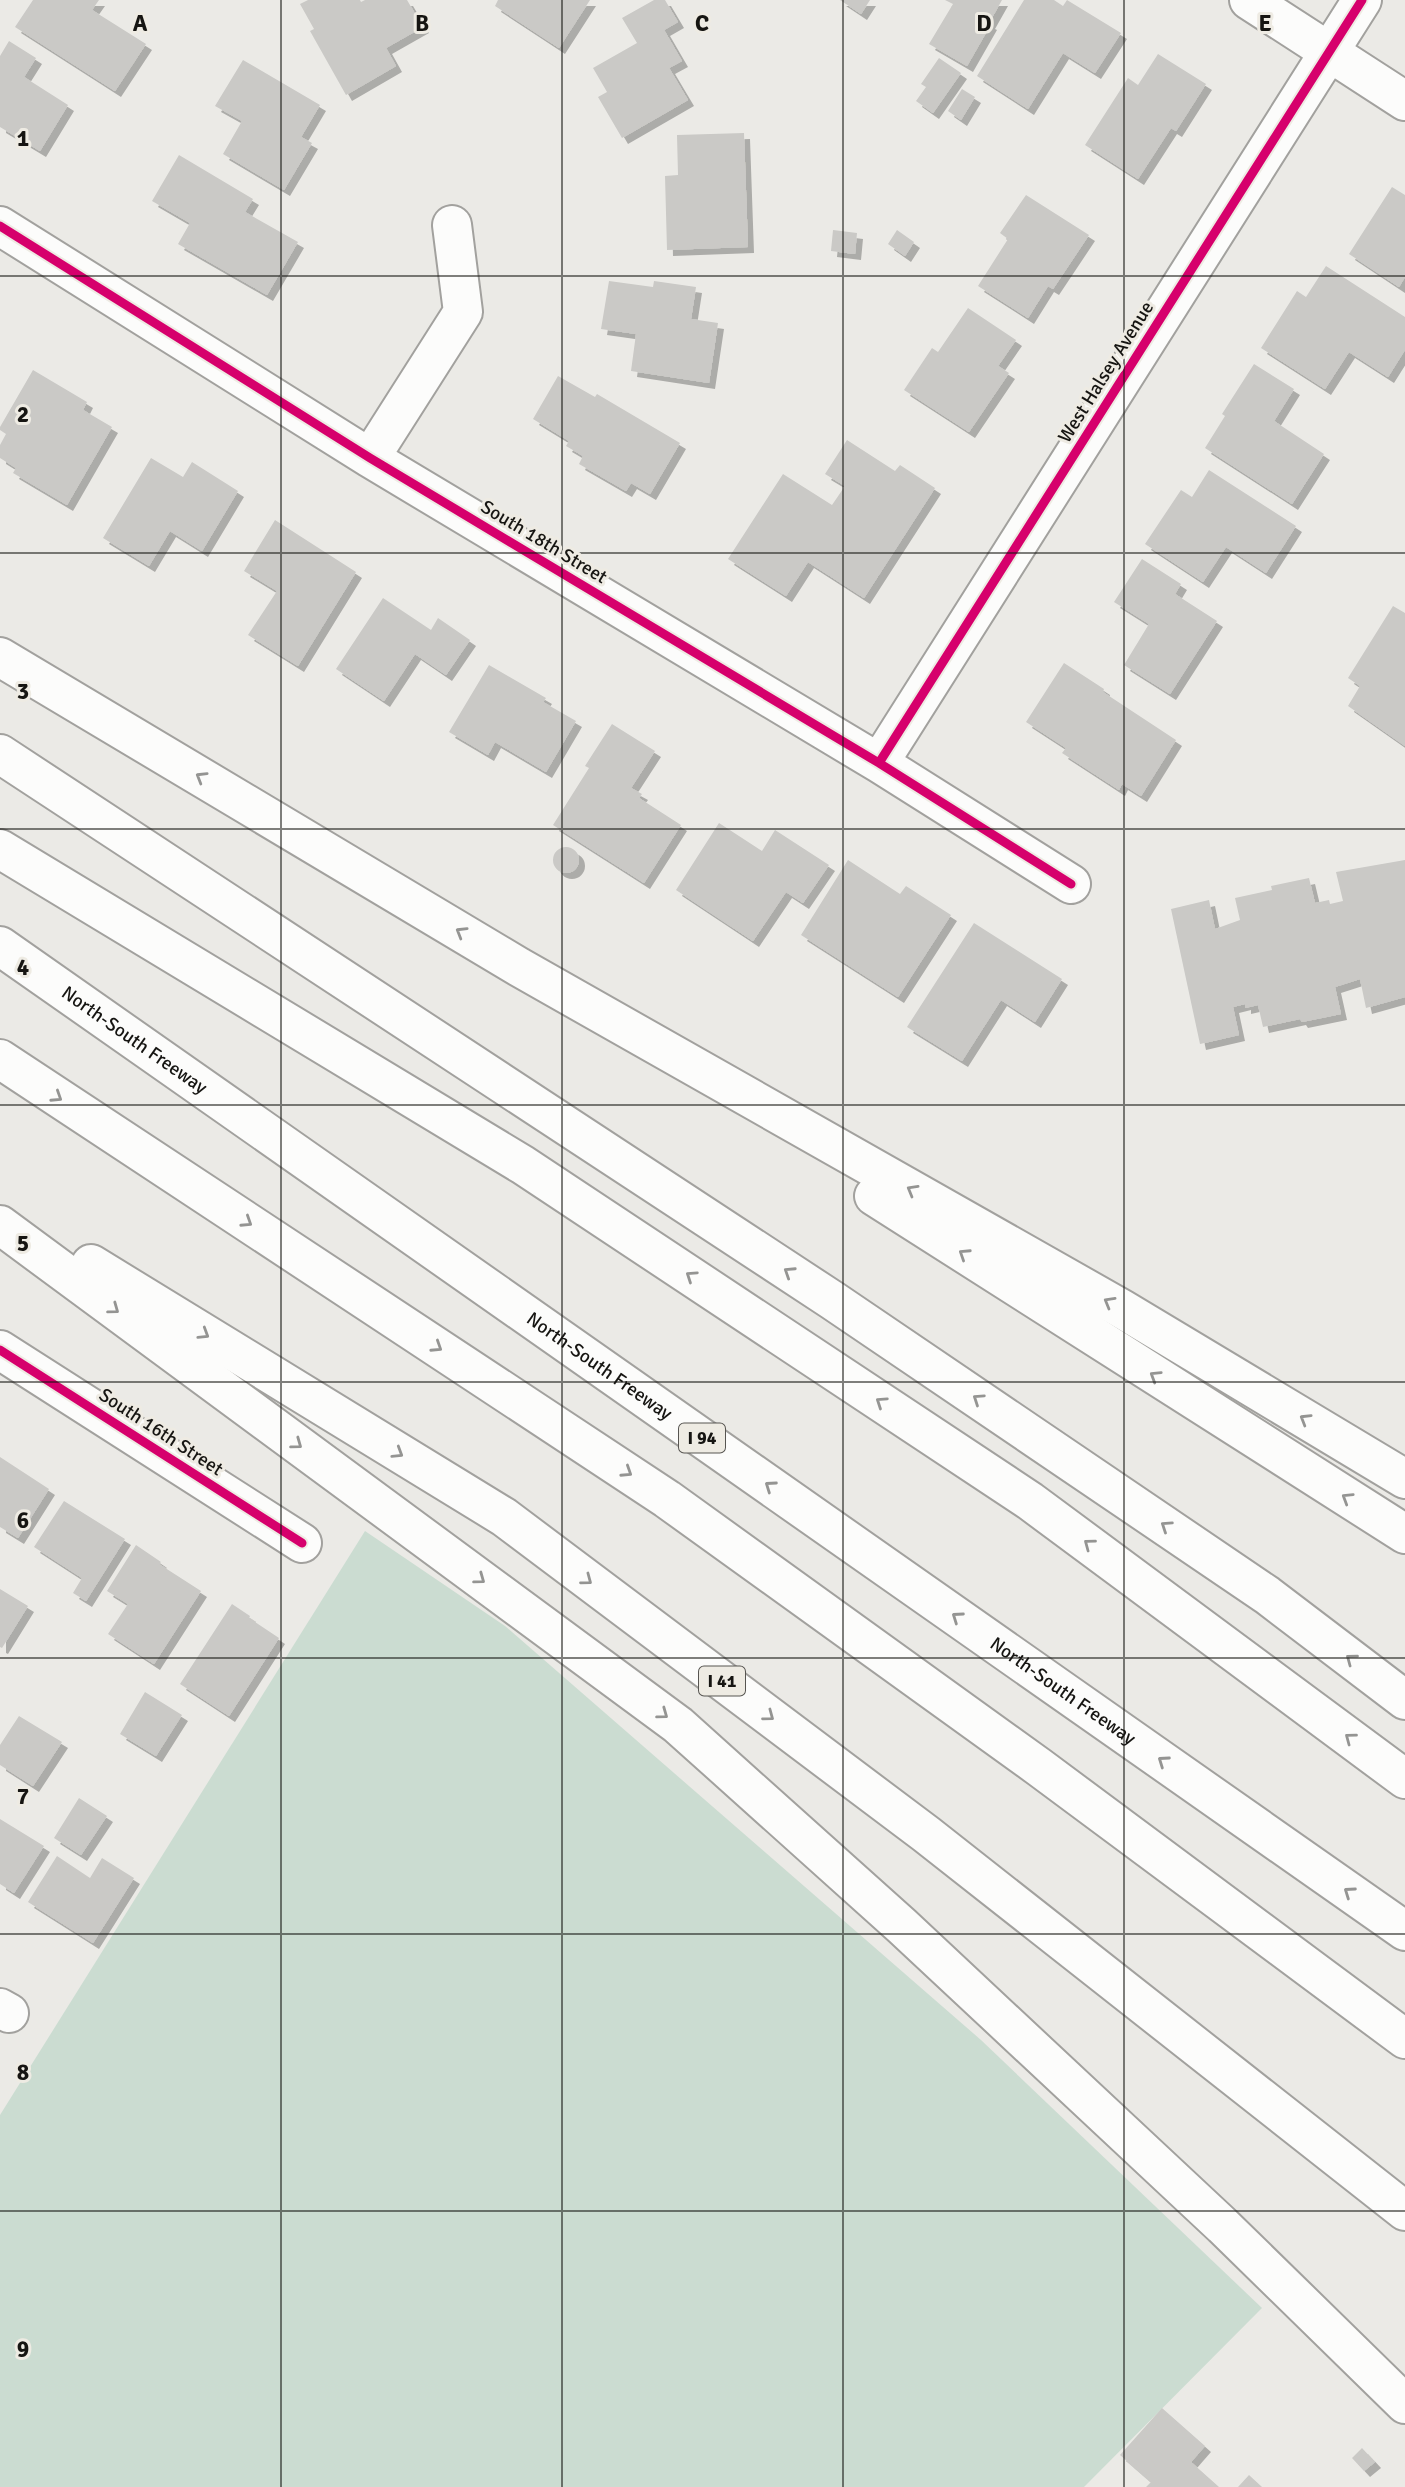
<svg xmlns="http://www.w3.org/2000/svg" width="1405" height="2487" viewBox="0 0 1405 2487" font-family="Signika,sans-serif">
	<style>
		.green { fill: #cbdcd1 }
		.building { fill: #cac9c6; filter: url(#shadow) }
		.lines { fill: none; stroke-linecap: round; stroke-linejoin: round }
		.minor-casing { stroke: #a2a19e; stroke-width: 42 }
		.highway-casing { stroke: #a2a19e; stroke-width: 42 }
		.minor { stroke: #fcfcfb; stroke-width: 38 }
		.highway { stroke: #fcfcfb; stroke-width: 38 }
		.cycleway-casing { stroke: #eeebe3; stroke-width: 13 }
		.cycleway { stroke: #d6006c; stroke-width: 9 }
		.oneway { stroke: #949492 }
		.grid { fill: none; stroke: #161512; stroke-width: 2; stroke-opacity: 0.55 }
		.labels { text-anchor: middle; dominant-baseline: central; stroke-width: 6; stroke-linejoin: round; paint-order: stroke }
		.shield { fill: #eeebe3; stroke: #575551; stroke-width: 2 }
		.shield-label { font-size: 18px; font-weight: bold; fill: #161512 }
		.street-label { font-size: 19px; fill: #161512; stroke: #eeebe3 }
		.grid-label { font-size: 23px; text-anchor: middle; font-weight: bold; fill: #161512; stroke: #eeebe3; stroke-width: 6; stroke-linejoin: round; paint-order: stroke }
	</style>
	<defs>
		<filter id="shadow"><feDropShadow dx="6" dy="6" stdDeviation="0" flood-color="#0004"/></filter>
	</defs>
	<rect width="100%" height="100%" fill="#ebeae6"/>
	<path class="green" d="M 365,1531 L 505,1626 L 981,2040 L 1262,2308 L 1084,2487 L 0,2487 L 0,2115 Z"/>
	<path class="building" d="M 33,0 L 99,0 L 92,10 L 146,44 L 115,91 L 15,27 Z
		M 308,0 L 360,0 L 361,2 L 365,0 L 407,0 L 423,27 L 386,48 L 396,66 L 346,95 L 310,31 L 314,29 L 300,4 Z
		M 498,0 L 590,0 L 559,48 L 495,6 Z
		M 654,0 L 665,0 L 678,22 L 664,30 L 682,61 L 669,68 L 688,100 L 622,138 L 598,97 L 607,92 L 593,68 L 637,43 L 622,18 Z
		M 840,0 L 870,0 L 861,14 Z
		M 945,0 L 1002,0 L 989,23 L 991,24 L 967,66 L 929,44 L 953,4 Z
		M 1024,0 L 1054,0 L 1063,6 L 1067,0 L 1121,33 L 1095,73 L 1063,53 L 1028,109 L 977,76 Z
		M 9,41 L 36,58 L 24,77 L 68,105 L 40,151 L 0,127 L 0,56 Z
		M 1158,54 L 1206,84 L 1176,131 L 1171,128 L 1138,179 L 1085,145 L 1128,78 L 1138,85 Z
		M 939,58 L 961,73 L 933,113 L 916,101 L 926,87 L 921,84 Z
		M 243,60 L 320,105 L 301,137 L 312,143 L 284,190 L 223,154 L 242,121 L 215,106 Z
		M 962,89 L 975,97 L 961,120 L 948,111 Z
		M 744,133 L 748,247 L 667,250 L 665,176 L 678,175 L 677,135 Z
		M 179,155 L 253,199 L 245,212 L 298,242 L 267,295 L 178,244 L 190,223 L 152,201 Z
		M 1392,187 L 1405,195 L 1405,277 L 1399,287 L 1349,254 Z
		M 1026,195 L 1089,235 L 1053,289 L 1048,286 L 1028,318 L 978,286 L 1008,239 L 1000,233 Z
		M 833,230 L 857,233 L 855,254 L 831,251 Z
		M 897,230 L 914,242 L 905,256 L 888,244 Z
		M 1326,266 L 1405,317 L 1405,350 L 1388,377 L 1349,352 L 1325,389 L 1261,348 L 1297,291 L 1306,297 Z
		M 609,281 L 653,287 L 654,281 L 696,287 L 691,319 L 718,323 L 709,383 L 631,371 L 636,334 L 601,329 Z
		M 968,308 L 1016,340 L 998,366 L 1009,373 L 969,432 L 904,390 L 932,348 L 938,352 Z
		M 1254,364 L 1294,389 L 1274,421 L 1324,454 L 1292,504 L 1205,448 L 1225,416 L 1222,414 Z
		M 33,370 L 87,402 L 83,410 L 112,427 L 67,505 L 13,473 L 16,468 L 0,458 L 0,445 L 6,434 L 0,430 L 0,427 Z
		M 558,376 L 595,397 L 597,394 L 680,443 L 650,494 L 631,483 L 626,491 L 579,464 L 583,456 L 566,446 L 569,441 L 533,419 Z
		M 847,440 L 895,471 L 900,465 L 935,488 L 864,598 L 808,562 L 786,596 L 728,559 L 783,474 L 832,505 L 845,486 L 825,474 Z
		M 151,458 L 183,477 L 192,462 L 238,491 L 202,551 L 170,531 L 149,566 L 103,538 Z
		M 1209,470 L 1296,526 L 1266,573 L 1226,547 L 1203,582 L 1145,544 L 1181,490 L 1192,497 Z
		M 275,520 L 356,572 L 298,666 L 248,635 L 277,591 L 244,571 Z
		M 1142,559 L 1181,584 L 1175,594 L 1217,621 L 1170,694 L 1124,665 L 1149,624 L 1114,602 Z
		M 383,598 L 431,630 L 438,618 L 470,640 L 446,675 L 415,654 L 384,701 L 336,669 Z
		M 1393,606 L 1405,613 L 1405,746 L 1348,706 L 1360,686 L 1348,678 Z
		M 1064,663 L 1104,689 L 1103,692 L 1176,740 L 1141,796 L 1122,784 L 1119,790 L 1062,753 L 1066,748 L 1026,722 Z
		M 489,665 L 546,698 L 543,702 L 576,721 L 546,772 L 495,742 L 488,755 L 449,732 Z
		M 612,724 L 655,751 L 631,788 L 642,794 L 639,798 L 681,825 L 644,883 L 553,825 L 589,768 L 585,766 Z
		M 719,823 L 762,851 L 775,830 L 829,865 L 803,903 L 786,892 L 753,941 L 676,890 Z
		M553 860a13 13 0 1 1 26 0a13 13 0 1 1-26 0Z
		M 848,860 L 900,894 L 906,886 L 951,915 L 898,997 L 801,935 Z
		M 1405,860 L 1405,997 L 1366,1008 L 1360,979 L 1335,987 L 1341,1014 L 1302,1022 L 1300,1019 L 1263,1027 L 1258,1005 L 1245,1008 L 1245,1004 L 1233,1007 L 1239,1035 L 1200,1044 L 1171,909 L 1209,900 L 1215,929 L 1240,920 L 1235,898 L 1272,890 L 1271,886 L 1309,878 L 1315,903 L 1329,900 L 1330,904 L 1343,901 L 1336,872 Z
		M 974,923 L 1062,979 L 1035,1022 L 1001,1000 L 962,1061 L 907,1027 Z
		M 0,1457 L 49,1489 L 18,1538 L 0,1527 Z
		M 64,1501 L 125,1539 L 86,1601 L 73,1593 L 82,1578 L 34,1547 Z
		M 136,1545 L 161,1562 L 159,1564 L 201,1591 L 154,1664 L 108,1634 L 128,1604 L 107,1591 Z
		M 0,1589 L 28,1606 L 2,1648 L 0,1647 Z
		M 232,1604 L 250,1616 L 249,1618 L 279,1638 L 229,1716 L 180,1684 Z
		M 145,1692 L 182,1715 L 156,1756 L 120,1734 Z
		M 19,1716 L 62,1742 L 33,1786 L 0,1765 L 0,1745 Z
		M 79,1798 L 107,1816 L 81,1855 L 54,1838 Z
		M 0,1819 L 44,1846 L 14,1893 L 0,1884 Z
		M 57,1856 L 90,1878 L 102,1858 L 134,1878 L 93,1943 L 28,1902 Z
		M 1162,2408 L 1205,2446 L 1191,2462 L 1219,2487 L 1146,2487 L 1151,2482 L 1120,2455 Z
		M 1362,2448 L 1375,2462 L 1364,2471 L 1352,2458 Z
		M 1249,2475 L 1262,2487 L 1238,2487 Z"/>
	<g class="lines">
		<g class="minor-casing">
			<path id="minor" d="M 1249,0 L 1405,101
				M 0,226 L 370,458 L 879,763 L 1071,884
				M 370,458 L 463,312 L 452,225
				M 879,763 L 1362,0
				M 0,1350 L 302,1543
				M 0,2008 L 9,2013"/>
		</g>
		<g class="highway-casing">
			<g id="highway">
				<path d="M 0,657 L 519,967 L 1122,1309 L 1405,1479"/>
				<path d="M 0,754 L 832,1300 L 1267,1595 L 1405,1700"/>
				<path d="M 0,849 L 523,1165 L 1030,1501 L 1405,1779"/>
				<path id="s1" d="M 0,946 L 1405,1931"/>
				<path d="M 0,1059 L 667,1499 L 1039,1767 L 1405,2039"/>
				<path d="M 874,1196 L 1405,1534"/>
				<path d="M 0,1225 L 678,1725 L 902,1926 L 1223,2226 L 1405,2404"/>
				<path d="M 91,1264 L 504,1517 L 926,1834 L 1405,2211"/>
			</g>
		</g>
		<use href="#minor" class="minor"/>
		<use href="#highway" class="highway"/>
		<g class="cycleway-casing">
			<path id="cycleway" d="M 0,226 L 370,458 L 879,763 L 1071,884
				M 879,763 L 1362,0
				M 0,1350 L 302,1543"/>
		</g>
		<use href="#cycleway" class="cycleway"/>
	</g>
	<defs><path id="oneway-chevron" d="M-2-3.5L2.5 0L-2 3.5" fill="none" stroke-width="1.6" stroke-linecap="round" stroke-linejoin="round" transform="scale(1.75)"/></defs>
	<g class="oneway">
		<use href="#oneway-chevron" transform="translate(201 777) rotate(-149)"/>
		<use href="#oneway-chevron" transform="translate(461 932) rotate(-149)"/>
		<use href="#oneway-chevron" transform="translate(57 1097) rotate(33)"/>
		<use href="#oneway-chevron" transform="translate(912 1190) rotate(-150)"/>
		<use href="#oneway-chevron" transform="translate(247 1222) rotate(33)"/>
		<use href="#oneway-chevron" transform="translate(964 1254) rotate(-147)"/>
		<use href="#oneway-chevron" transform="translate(789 1272) rotate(-147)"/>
		<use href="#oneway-chevron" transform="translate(691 1276) rotate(-146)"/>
		<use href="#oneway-chevron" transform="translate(1109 1302) rotate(-150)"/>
		<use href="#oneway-chevron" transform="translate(114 1309) rotate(36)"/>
		<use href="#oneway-chevron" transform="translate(204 1334) rotate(32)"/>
		<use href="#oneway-chevron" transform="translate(437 1347) rotate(33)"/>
		<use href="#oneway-chevron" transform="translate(1155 1376) rotate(-148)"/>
		<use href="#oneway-chevron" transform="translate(978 1399) rotate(-146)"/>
		<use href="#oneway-chevron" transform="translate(881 1402) rotate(-146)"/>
		<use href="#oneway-chevron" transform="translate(1305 1419) rotate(-149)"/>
		<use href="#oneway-chevron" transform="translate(297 1444) rotate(36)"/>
		<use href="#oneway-chevron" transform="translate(398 1453) rotate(32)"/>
		<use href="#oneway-chevron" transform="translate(627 1472) rotate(33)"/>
		<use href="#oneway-chevron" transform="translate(770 1486) rotate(-145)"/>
		<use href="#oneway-chevron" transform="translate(1347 1498) rotate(-148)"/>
		<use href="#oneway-chevron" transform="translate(1166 1526) rotate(-146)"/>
		<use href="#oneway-chevron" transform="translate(1089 1544) rotate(-143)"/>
		<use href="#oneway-chevron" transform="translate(480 1579) rotate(36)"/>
		<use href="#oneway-chevron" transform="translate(587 1580) rotate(37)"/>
		<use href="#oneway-chevron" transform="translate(957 1617) rotate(-145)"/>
		<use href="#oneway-chevron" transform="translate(1351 1659) rotate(-143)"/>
		<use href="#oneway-chevron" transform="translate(663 1714) rotate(36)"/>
		<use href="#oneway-chevron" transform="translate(769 1716) rotate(37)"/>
		<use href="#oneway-chevron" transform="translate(1350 1738) rotate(-143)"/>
		<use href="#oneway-chevron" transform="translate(1163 1761) rotate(-145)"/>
		<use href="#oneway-chevron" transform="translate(1349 1892) rotate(-145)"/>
	</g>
	<path class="grid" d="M 281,0 L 281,2487M 562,0 L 562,2487M 843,0 L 843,2487M 1124,0 L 1124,2487M 0,276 L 1405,276M 0,553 L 1405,553M 0,829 L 1405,829M 0,1105 L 1405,1105M 0,1382 L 1405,1382M 0,1658 L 1405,1658M 0,1934 L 1405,1934M 0,2211 L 1405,2211"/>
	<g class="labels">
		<g class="shield">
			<rect x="679" y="1423.5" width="46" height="29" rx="5"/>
			<rect x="699" y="1666.5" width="46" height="29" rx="5"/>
		</g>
		<g class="shield-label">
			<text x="702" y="1438">I 94</text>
			<text x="722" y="1681">I 41</text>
		</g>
		<g class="street-label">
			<text transform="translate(1106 372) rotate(-58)">West Halsey Avenue</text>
			<text transform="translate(544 542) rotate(31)">South 18th Street</text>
			<text stroke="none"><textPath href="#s1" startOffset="164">North-South Freeway</textPath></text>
			<text stroke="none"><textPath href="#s1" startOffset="732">North-South Freeway</textPath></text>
			<text transform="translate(161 1432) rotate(33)">South 16th Street</text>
			<text stroke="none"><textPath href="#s1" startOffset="1298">North-South Freeway</textPath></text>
		</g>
	</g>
	<g class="grid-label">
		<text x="140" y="31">A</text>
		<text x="422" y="31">B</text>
		<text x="702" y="31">C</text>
		<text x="984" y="31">D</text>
		<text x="1265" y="31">E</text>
		<text x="23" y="146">1</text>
		<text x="23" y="422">2</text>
		<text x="23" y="699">3</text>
		<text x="23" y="975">4</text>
		<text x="23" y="1251">5</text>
		<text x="23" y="1528">6</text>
		<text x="23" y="1804">7</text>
		<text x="23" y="2080">8</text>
		<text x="23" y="2357">9</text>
	</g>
</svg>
